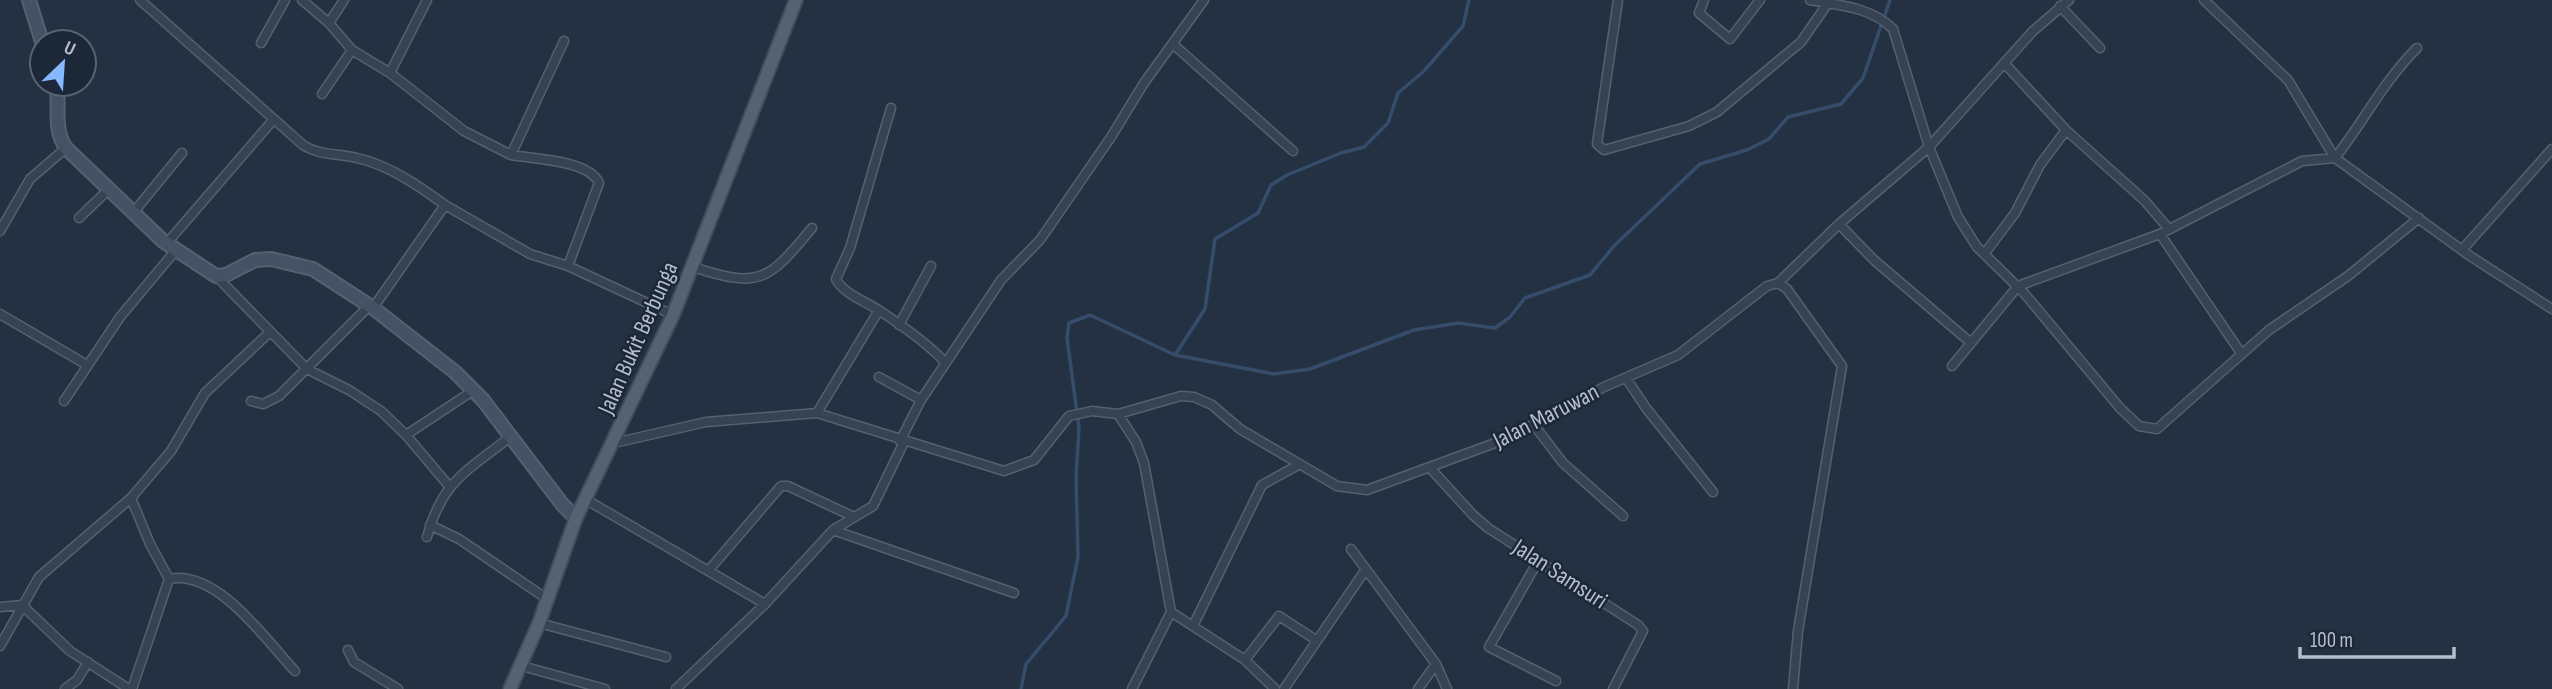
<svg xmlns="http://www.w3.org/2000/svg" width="2552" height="689" viewBox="0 0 2552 689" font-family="'Sofia Sans Condensed',sans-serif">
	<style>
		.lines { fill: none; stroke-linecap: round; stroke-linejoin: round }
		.stream { stroke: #354d6b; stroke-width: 3.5 }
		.street-casing { stroke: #55616f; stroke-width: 11 }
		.secondary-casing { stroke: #55616f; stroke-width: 16 }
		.primary-casing { stroke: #414c5b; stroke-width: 16 }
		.street { stroke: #374352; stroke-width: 8 }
		.secondary { stroke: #455265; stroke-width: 12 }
		.primary { stroke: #556272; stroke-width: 12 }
		.labels { text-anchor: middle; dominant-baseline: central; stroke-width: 5; stroke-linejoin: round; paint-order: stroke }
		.street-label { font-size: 24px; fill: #b4becc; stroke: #1c2837 }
	</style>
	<rect width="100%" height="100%" fill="#233142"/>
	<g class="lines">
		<path class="stream" d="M 1175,355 L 1205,309 L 1215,239 L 1258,213 L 1271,185 L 1287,175 L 1341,153 L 1364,147 L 1388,123 L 1398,93 L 1424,71 L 1463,26 L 1469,0
			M 1021,689 L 1026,664 L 1066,616 L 1078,557 L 1076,478 L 1079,428 L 1067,338 L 1069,323 L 1090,315 L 1175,355 L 1274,374 L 1310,369 L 1414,330 L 1458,323 L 1495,328 L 1510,317 L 1525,298 L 1590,275 L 1614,246 L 1700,164 L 1747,150 L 1769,139 L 1788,117 L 1841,104 L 1863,78 L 1890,0"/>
		<g class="street-casing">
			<path id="street" d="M 140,0 L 303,145 C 320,156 338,153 357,158 C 389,165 419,186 445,205
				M 302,0 L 329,23 L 352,50 L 390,73 L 464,131 L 511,155 L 564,41
				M 1618,0 L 1597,144 L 1604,150 L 1689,126 L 1717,112 L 1801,42 L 1828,3
				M 1704,0 L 1699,13 L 1730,39 L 1760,0
				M 1810,0 C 1839,5 1871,7 1893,29 L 1929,147 L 2033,31 L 2069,0
				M 2204,0 L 2288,80 L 2335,158 L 2470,256 L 2552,309
				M 2060,6 L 2100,48
				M 329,23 L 344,0
				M 261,43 L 285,0
				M 1174,45 L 1293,151
				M 2006,65 L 2066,130 L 2145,201 L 2168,228
				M 390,73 L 427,0
				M 322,94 L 352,50
				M 891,108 L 850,248 L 836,279 C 843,294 867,302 880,311 C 903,326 926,342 945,362
				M 511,155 C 534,159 589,160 599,183 L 568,266
				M 133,213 L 182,153
				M 79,218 L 108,190
				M 1839,224 L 1874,260 L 1970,342
				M 0,231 L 30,179 L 66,148
				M 2160,234 L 2241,353
				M 167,243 L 274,119
				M 2462,250 L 2552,149
				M 1985,253 L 2015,213 L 2040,165 L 2066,130
				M 693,267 C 760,289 768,281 812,228
				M 216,276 L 307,369 L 349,390 L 381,411 L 406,435 L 449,486
				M 1778,283 L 1787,289 L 1842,366 L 1798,631 L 1793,689
				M 373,308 L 445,205 L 530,254 L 568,266 L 673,315
				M 0,314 L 87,365
				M 899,325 L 931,266
				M 1952,366 L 2018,286 L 2160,234 L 2302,161 L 2335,158 C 2364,121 2383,82 2417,48
				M 879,377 L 921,400
				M 1626,378 L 1646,408 L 1713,492
				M 64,401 L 120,317 L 176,250
				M 251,401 L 263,404 L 279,396 L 369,306
				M 817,413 L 879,310
				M 1118,414 L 1136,442 L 1144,463 L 1171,612
				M 1534,425 L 1563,463 L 1623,516
				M 406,435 L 474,390
				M 900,441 L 921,400 L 1001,280 L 1040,240 L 1111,137 L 1144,83 L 1204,0
				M 614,443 L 706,422 L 817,413 L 1004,471 L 1034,460 L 1069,416 L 1092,411 L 1118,414 L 1181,396 L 1194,397 L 1212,405 L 1240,429 L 1337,486 L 1367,490 L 1506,439 L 1604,387 L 1678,355 L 1767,286 L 1778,283 L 1839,224 L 1929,147 L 1958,217 L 1977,247 L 2024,293 L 2120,408 L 2139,426 L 2157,429 L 2269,330 L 2348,276 L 2419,218
				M 1431,469 L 1473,515 L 1488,528 L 1638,625 L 1643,631 L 1613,689
				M 585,499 L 765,604
				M 430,525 L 459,539 L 547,599
				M 833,530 L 1014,593
				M 427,537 C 442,481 467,471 510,437
				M 1351,549 L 1436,664 L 1447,689
				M 1538,561 L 1489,647 L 1556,681
				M 709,570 L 781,486 L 788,486 L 854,517
				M 169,579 L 150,544 L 131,498 L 171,451 L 205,393 L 270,332
				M 0,607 L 22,605 L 70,651 L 129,689
				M 539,623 L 666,657
				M 1194,624 L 1262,485 L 1300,464
				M 0,646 L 39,577 L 131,498
				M 348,650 L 354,662 L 398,689
				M 1245,660 L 1279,616 L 1316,640
				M 522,666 L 605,689
				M 65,689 L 77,680 L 88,662
				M 132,689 L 169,579 C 217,569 265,639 295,671
				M 676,689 L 765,604 L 833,530 L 873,506 L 904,442
				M 1132,689 L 1171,612 L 1245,660 L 1275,689
				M 1284,689 L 1366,569
				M 1418,689 L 1436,664"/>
		</g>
		<g class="secondary-casing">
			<path id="secondary" d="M 29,0 L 42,42
				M 56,84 C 61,107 52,128 66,148 L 163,241 L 216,276 L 226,275 L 255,260 L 271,259 L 313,269 L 373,308 L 455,372 L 483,400 L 562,504 L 576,518"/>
		</g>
		<g class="primary-casing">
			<path id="primary" d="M 510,689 L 539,623 L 576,518 L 673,315 L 796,0"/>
		</g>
		<use href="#street" class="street"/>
		<use href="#secondary" class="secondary"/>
		<use href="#primary" class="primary"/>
	</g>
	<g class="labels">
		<g class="street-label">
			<text transform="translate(638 338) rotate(-66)">Jalan Bukit Berbunga</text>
			<text transform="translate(1546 416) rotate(-27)">Jalan Maruwan</text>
			<text transform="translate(1560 574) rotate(33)">Jalan Samsuri</text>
		</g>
	</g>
	<g transform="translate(63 63) rotate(25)"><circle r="33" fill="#1c2837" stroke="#596473" stroke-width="2"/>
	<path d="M0-5L12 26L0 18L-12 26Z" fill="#86b8ff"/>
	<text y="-10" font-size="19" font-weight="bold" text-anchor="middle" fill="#b4becc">U</text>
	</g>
	<path d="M2300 647v10h154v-10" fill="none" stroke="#b4becc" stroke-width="3.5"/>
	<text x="2310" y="647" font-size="21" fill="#b4becc" stroke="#1c2837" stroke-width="5" paint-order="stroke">100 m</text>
</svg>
